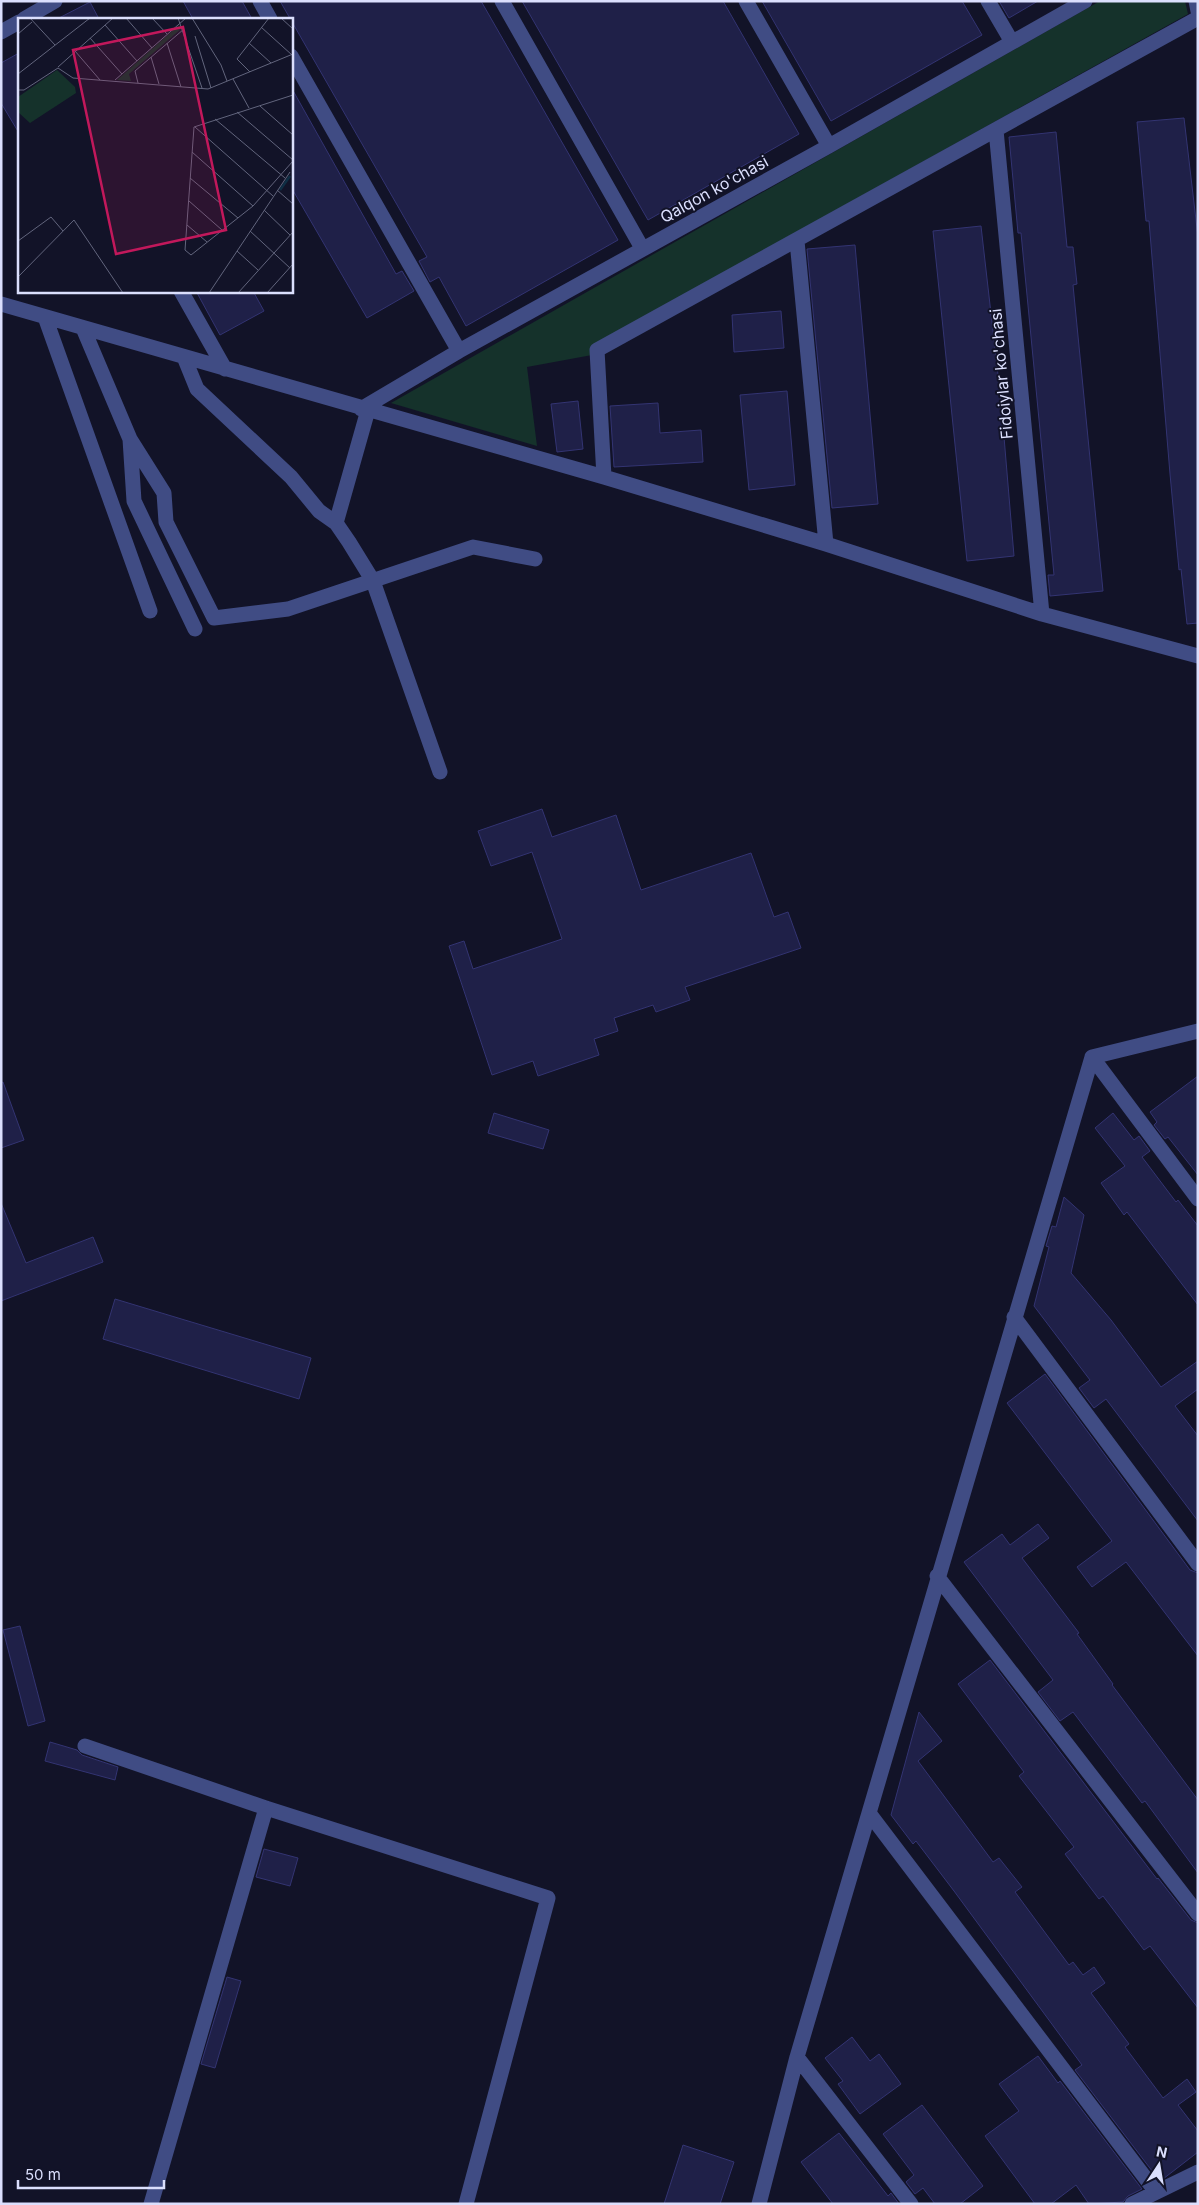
<svg xmlns="http://www.w3.org/2000/svg" width="1199" height="2205" viewBox="0 0 1199 2205" font-family="Inter,sans-serif">
	<style>
		.green { fill: #15322b }
		.building { fill: #1f2048; stroke: #333472 }
		.lines { fill: none; stroke-linecap: round; stroke-linejoin: round }
		.minor { stroke: #404c84; stroke-width: 15 }
		.labels { text-anchor: middle; dominant-baseline: central; stroke-width: 4; stroke-linejoin: round; paint-order: stroke }
		.street-label { font-size: 16px; fill: #dbdffd; stroke: #121328 }
		.inset-river { fill: none; stroke: #0f2e44; stroke-width: 2.5 }
		.inset-road { fill: none; stroke: #62657d; stroke-width: 1 }
		.view { fill: #c2185b; fill-opacity: 0.15; stroke: #c2185b; stroke-width: 2.5 }
		.inset-edge { fill: none; stroke: #dbdffd; stroke-width: 2.5 }
	</style>
	<rect width="100%" height="100%" fill="#121328"/>
	<path class="green" d="M 1100,1 L 1185,1 L 1188,14 L 590,347 L 592,355 L 527,367 L 537,446 L 391,403 Z"/>
	<path class="building" d="M 183,1 L 242,1 L 252,19 L 193,19 Z
		M 280,1 L 481,1 L 618,240 L 466,326 L 439,277 L 430,282 L 419,261 L 427,257 Z
		M 522,1 L 723,1 L 799,134 L 648,220 Z
		M 762,1 L 962,1 L 982,35 L 831,121 Z
		M 999,1 L 1038,1 L 1009,18 Z
		M 90,2 L 99,19 L 57,19 Z
		M 19,53 L 19,133 L 1,103 L 1,63 Z
		M 291,87 L 396,274 L 402,271 L 414,291 L 367,318 L 291,187 Z
		M 1184,118 L 1198,237 L 1198,623 L 1187,624 L 1181,569 L 1179,570 L 1170,474 L 1149,221 L 1146,221 L 1137,122 Z
		M 1056,132 L 1067,247 L 1073,247 L 1077,284 L 1073,285 L 1103,591 L 1050,596 L 1048,575 L 1054,575 L 1021,233 L 1018,233 L 1009,137 Z
		M 981,226 L 1001,401 L 1014,556 L 967,561 L 933,231 Z
		M 855,245 L 878,504 L 832,508 L 807,249 Z
		M 196,291 L 253,291 L 264,311 L 220,335 Z
		M 781,311 L 784,348 L 734,352 L 732,315 Z
		M 787,391 L 795,485 L 749,490 L 740,395 Z
		M 578,401 L 583,449 L 557,452 L 551,404 Z
		M 658,403 L 660,433 L 701,430 L 703,462 L 614,467 L 610,406 Z
		M 542,809 L 552,837 L 616,815 L 641,890 L 751,853 L 774,917 L 788,912 L 801,948 L 685,987 L 690,1000 L 656,1012 L 653,1005 L 614,1018 L 618,1031 L 594,1039 L 599,1055 L 538,1076 L 533,1061 L 492,1075 L 449,946 L 464,941 L 473,969 L 562,939 L 532,852 L 491,866 L 478,831 Z
		M 1198,1076 L 1198,1175 L 1168,1137 L 1165,1139 L 1154,1125 L 1157,1122 L 1150,1112 Z
		M 3,1082 L 24,1140 L 1,1148 L 1,1083 Z
		M 494,1113 L 549,1130 L 543,1149 L 488,1133 Z
		M 1113,1113 L 1134,1140 L 1139,1136 L 1150,1151 L 1142,1157 L 1176,1202 L 1178,1200 L 1198,1226 L 1198,1305 L 1127,1212 L 1124,1215 L 1101,1183 L 1125,1166 L 1095,1128 Z
		M 1064,1197 L 1084,1215 L 1071,1273 L 1111,1320 L 1161,1387 L 1198,1361 L 1198,1389 L 1175,1406 L 1198,1436 L 1198,1521 L 1106,1399 L 1094,1408 L 1079,1388 L 1090,1380 L 1034,1306 L 1049,1247 L 1046,1246 L 1052,1226 L 1056,1227 Z
		M 1,1203 L 26,1263 L 93,1237 L 103,1262 L 1,1301 Z
		M 115,1299 L 311,1358 L 299,1399 L 103,1339 Z
		M 1045,1374 L 1190,1570 L 1198,1573 L 1198,1656 L 1126,1562 L 1092,1587 L 1077,1567 L 1112,1541 L 1007,1403 Z
		M 1038,1524 L 1049,1538 L 1022,1558 L 1079,1633 L 1077,1634 L 1113,1684 L 1112,1685 L 1198,1800 L 1198,1873 L 1145,1801 L 1142,1803 L 1073,1712 L 1060,1721 L 1038,1692 L 1053,1680 L 964,1562 L 1002,1534 L 1010,1545 Z
		M 20,1626 L 45,1721 L 28,1726 L 3,1630 Z
		M 990,1660 L 1157,1879 L 1158,1878 L 1191,1920 L 1198,1923 L 1198,2008 L 1150,1946 L 1144,1950 L 1103,1896 L 1099,1899 L 1065,1854 L 1074,1847 L 1019,1776 L 1024,1772 L 958,1684 Z
		M 919,1712 L 942,1741 L 918,1761 L 993,1862 L 999,1858 L 1022,1887 L 1015,1892 L 1069,1965 L 1073,1962 L 1083,1975 L 1094,1967 L 1105,1983 L 1091,1993 L 1129,2044 L 1125,2047 L 1163,2098 L 1187,2079 L 1196,2092 L 1178,2105 L 1198,2131 L 1198,2152 L 1163,2179 L 1159,2180 L 1075,2070 L 1082,2065 L 954,1891 L 916,1841 L 913,1844 L 891,1815 Z
		M 50,1742 L 77,1750 L 82,1755 L 118,1767 L 115,1780 L 45,1761 Z
		M 264,1849 L 298,1858 L 290,1886 L 256,1877 Z
		M 227,1977 L 241,1981 L 215,2068 L 201,2064 Z
		M 852,2037 L 870,2061 L 879,2054 L 901,2084 L 860,2114 L 838,2084 L 843,2081 L 825,2058 Z
		M 1038,2056 L 1058,2083 L 1060,2081 L 1142,2189 L 1128,2196 L 1123,2202 L 1089,2204 L 1076,2185 L 1051,2204 L 1035,2204 L 985,2136 L 1019,2111 L 999,2084 Z
		M 922,2105 L 983,2186 L 960,2204 L 935,2204 L 923,2188 L 915,2194 L 906,2182 L 914,2175 L 883,2134 Z
		M 839,2133 L 888,2196 L 891,2193 L 899,2204 L 833,2204 L 801,2162 Z
		M 683,2145 L 734,2162 L 720,2204 L 664,2204 Z"/>
	<g class="lines">
		<path class="minor" d="M 260,1 L 270,19
			M 502,1 L 642,248
			M 746,1 L 829,146
			M 988,1 L 1012,42
			M 1196,1 L 1198,11
			M 24,19 L 55,1
			M 1,32 L 19,22
			M 291,56 L 459,351
			M 996,130 L 1042,614
			M 797,241 L 826,544
			M 181,291 L 225,369
			M 1,304 L 604,477 L 826,544 L 1042,614 L 1198,656
			M 45,317 L 150,611
			M 83,328 L 130,439 L 134,501 L 195,629
			M 184,357 L 197,389 L 291,477 L 319,511 L 336,523 L 349,542 L 373,581 L 440,772
			M 361,409 L 459,351 L 829,146 L 1085,1
			M 130,439 L 164,493 L 166,522 L 214,618 L 288,609 L 473,547 L 535,559
			M 604,477 L 597,350 L 1198,18
			M 336,523 L 368,410
			M 1092,1057 L 1198,1199
			M 1092,1057 L 1198,1031
			M 1014,1317 L 1198,1564
			M 937,1576 L 1198,1914
			M 85,1746 L 266,1808 L 548,1898 L 466,2204
			M 869,1813 L 1156,2192
			M 797,2057 L 911,2204
			M 151,2204 L 266,1808
			M 759,2204 L 797,2057 L 1092,1057
			M 1132,2204 L 1198,2172"/>
	</g>
	<g class="labels">
		<g class="street-label">
			<text transform="translate(714 189) rotate(-29)">Qalqon ko'chasi</text>
			<text transform="translate(1001 374) rotate(-95)">Fidoiylar ko'chasi</text>
		</g>
	</g>
	<g transform="translate(18 18)">
		<rect width="275" height="275" fill="#121328"/>
		<path d="M 161,7 L 164,10 L 111,56 L 113,63 L 99,62 ZM 39,52 L 57,69 L 58,75 L 12,105 L 0,94 L 0,79 Z" fill="#15322b"/>
		<path class="inset-river" d="M 262,172 L 272,158"/>
		<path class="inset-road" d="M 12,0 L 37,27M 108,0 L 134,30M 134,0 L 149,16M 160,0 L 184,70M 174,0 L 203,47 L 209,63M 263,0 L 275,11M 87,7 L 119,43M 243,9 L 274,37M 0,16 L 14,4M 177,18 L 193,70M 72,20 L 104,56M 149,25 L 163,69M 231,25 L 253,45M 57,33 L 82,62M 133,39 L 141,66M 40,49 L 95,0M 232,54 L 219,41 L 251,0M 0,56 L 72,0M 215,61 L 231,90M 97,62 L 168,0M 120,65 L 117,53 L 166,11M 0,72 L 6,72 L 40,50 L 55,60 L 190,71 L 275,36M 242,88 L 275,117M 219,94 L 275,142M 197,101 L 267,160M 176,109 L 167,232 L 173,237 L 235,188 L 275,143M 176,109 L 275,77M 177,109 L 255,178M 174,134 L 235,188M 172,160 L 220,200M 259,172 L 275,186M 171,183 L 204,212M 246,192 L 272,217M 169,207 L 189,224M 232,213 L 272,250M 0,223 L 33,199 L 45,213M 219,233 L 240,252M 0,259 L 56,202 L 105,275M 191,275 L 272,154M 220,275 L 275,214M 249,275 L 275,246"/>
		<path class="view" d="M 165,9 L 208,212 L 98,236 L 55,32 Z"/>
		<rect width="275" height="275" class="inset-edge"/>
	</g>
	<rect width="1199" height="2205" fill="none" stroke="#dbdffd" stroke-width="5"/>
	<g transform="translate(1159 2165) rotate(12)" stroke="#121328" stroke-width="4" paint-order="stroke">
	<path d="M0-4L9 19L0 12L-9 19Z" fill="#dbdffd"/>
	<text y="-8" font-size="14" font-weight="bold" text-anchor="middle" fill="#dbdffd">N</text>
	</g>
	<path d="M18 2180v8h146v-8" fill="none" stroke="#dbdffd" stroke-width="2.5"/>
	<text x="25" y="2180" font-size="15" fill="#dbdffd" stroke="#121328" stroke-width="4" paint-order="stroke">50 m</text>
</svg>
